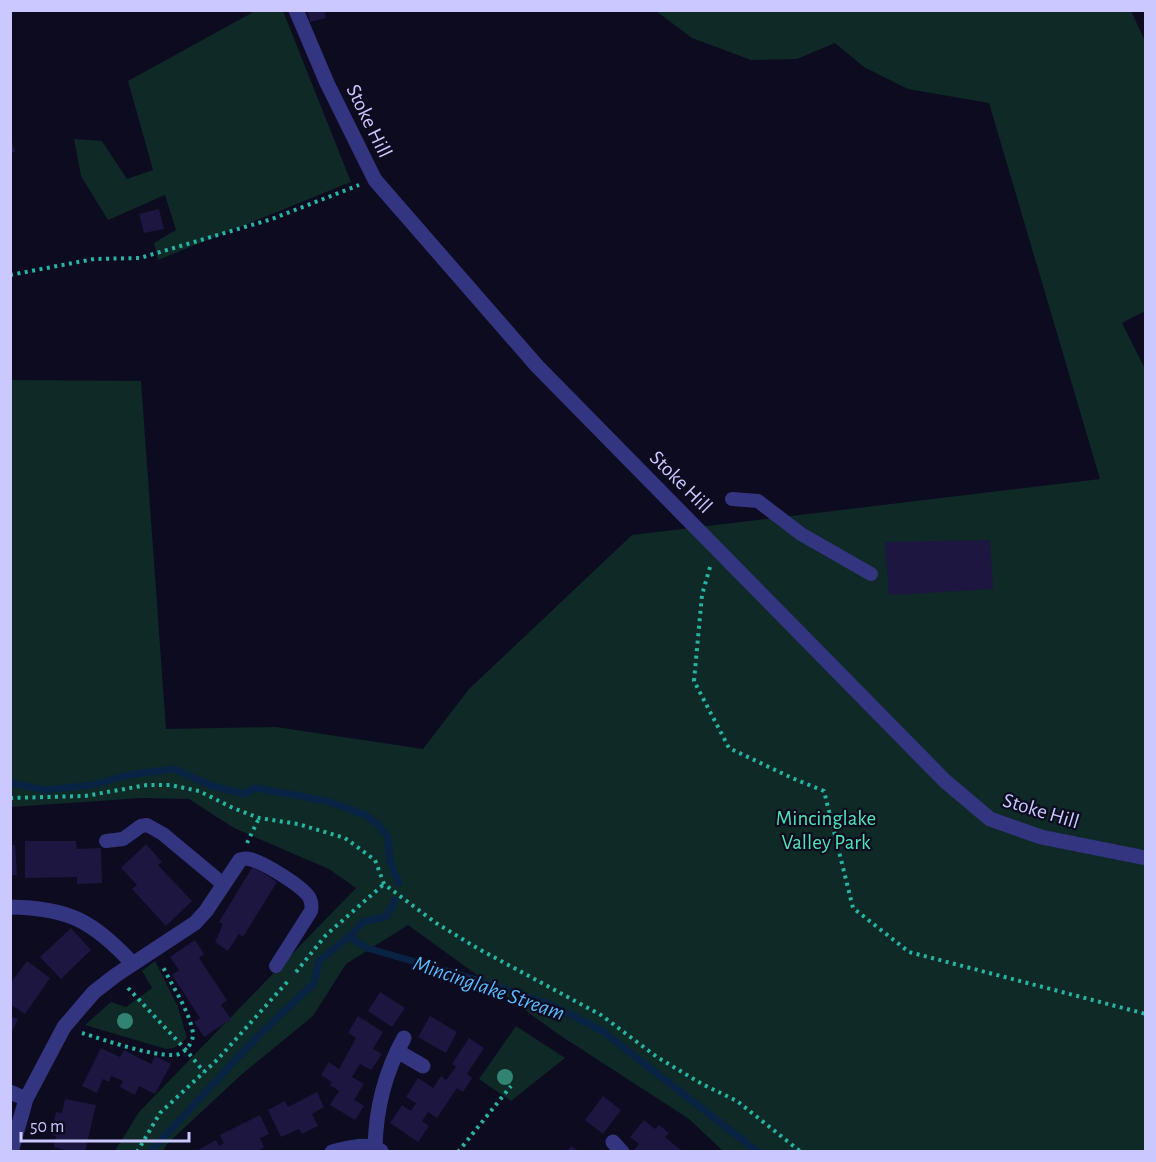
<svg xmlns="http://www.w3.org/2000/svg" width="1156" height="1162" viewBox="0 0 1156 1162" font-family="'Alegreya Sans',sans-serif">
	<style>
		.green { fill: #0e2926 }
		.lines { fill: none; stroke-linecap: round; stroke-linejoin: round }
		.stream { stroke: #092344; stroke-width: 7 }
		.building { fill: #1c1641 }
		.path { stroke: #26b5a4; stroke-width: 4; stroke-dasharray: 3 4.5; stroke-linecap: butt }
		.service { stroke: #333580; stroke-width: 14 }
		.minor { stroke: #333580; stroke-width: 15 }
		.tertiary { stroke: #333580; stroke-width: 15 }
		.tree { fill: #318372 }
		.labels { text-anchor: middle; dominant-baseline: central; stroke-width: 4.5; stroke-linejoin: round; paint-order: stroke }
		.street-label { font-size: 21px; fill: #cbc8ff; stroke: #0d0b1f }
		.park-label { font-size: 21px; fill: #4ee5b6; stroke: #0d0b1f }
		.water-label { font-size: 22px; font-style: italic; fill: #56bbff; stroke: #0d0b1f }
	</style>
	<rect width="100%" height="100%" fill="#0d0b1f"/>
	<path class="green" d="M 257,10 L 283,11 L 351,182 L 158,260 L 154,243 L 176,230 L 165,195 L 108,220 L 81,176 L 74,139 L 102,141 L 127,179 L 153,170 L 128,81 Z
		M 656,11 L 1131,11 L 1146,43 L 1145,311 L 1122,323 L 1146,371 L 1145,1151 L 723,1151 L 689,1119 L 558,1034 L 408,925 L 346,964 L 313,1016 L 241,1075 L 167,1144 L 163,1151 L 115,1151 L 139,1112 L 356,888 L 329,869 L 234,828 L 189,799 L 142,798 L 11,807 L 11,380 L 141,381 L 166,729 L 276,727 L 423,749 L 469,689 L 632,535 L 1100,479 L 989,103 L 908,89 L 864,67 L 835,43 L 797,59 L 751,60 L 692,38 Z
		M 155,961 L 178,1007 L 187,1038 L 174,1048 L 166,1049 L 85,1025 L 111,1002 L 126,1007 L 152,988 L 142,971 Z
		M 516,1026 L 565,1058 L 511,1101 L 479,1079 Z"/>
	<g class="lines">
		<path class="stream" d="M 10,783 L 45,790 L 93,785 L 128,775 L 174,769 L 212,786 L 244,794 L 256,788 L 327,801 L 365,815 L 378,824 L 388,838 L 390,862 L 399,883
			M 395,900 L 387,916 L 363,922 L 351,935 L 354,940 L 367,948 L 471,978 L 549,1004 L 601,1030 L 758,1152
			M 150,1152 L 258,1036 L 314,983 L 319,961 L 351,935"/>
	</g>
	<path class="building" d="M 307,10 L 324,10 L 326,18 L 310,22 Z
		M 10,136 L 15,152 L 10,153 Z
		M 159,209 L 164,229 L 144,233 L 139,214 Z
		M 990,540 L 993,589 L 889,595 L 885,542 Z
		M 25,841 L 76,841 L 77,849 L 101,848 L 102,883 L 77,884 L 77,877 L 25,878 Z
		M 146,844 L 162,862 L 158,865 L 192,901 L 166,926 L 132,889 L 137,885 L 121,868 Z
		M 10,845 L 15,845 L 17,875 L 10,875 Z
		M 253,866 L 277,882 L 243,937 L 239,934 L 228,951 L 215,942 L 223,924 L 219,922 Z
		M 71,928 L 91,950 L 61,979 L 40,957 Z
		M 195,940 L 204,954 L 199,958 L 227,1000 L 221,1005 L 231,1019 L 204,1037 L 194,1022 L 200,1018 L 172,975 L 179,970 L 170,957 Z
		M 27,961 L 50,978 L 25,1014 L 10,1004 L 10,984 Z
		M 380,992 L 405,1008 L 392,1027 L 368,1011 Z
		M 10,1016 L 18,1019 L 10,1036 Z
		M 358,1016 L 383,1032 L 373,1049 L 382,1054 L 371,1070 L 360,1064 L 352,1077 L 364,1084 L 354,1100 L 364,1106 L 355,1120 L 330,1105 L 339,1091 L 330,1085 L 332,1082 L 321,1075 L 329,1062 L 339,1069 L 356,1038 L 348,1033 Z
		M 430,1016 L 457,1032 L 446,1053 L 418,1037 Z
		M 469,1038 L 484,1048 L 467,1074 L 472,1078 L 463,1092 L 457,1088 L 437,1118 L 428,1112 L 422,1121 L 429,1126 L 418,1142 L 390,1123 L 402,1105 L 411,1111 L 416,1103 L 406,1097 L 418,1078 L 433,1088 L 441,1076 L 446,1080 L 456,1067 L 452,1064 Z
		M 101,1048 L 120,1057 L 124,1050 L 151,1064 L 155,1056 L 171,1064 L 155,1094 L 139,1086 L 135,1095 L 120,1087 L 123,1081 L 111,1076 L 109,1082 L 103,1079 L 97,1093 L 82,1086 Z
		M 317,1092 L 324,1107 L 312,1114 L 318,1126 L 302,1134 L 299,1129 L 281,1137 L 268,1110 L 285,1101 L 288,1107 Z
		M 603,1096 L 621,1110 L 603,1134 L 585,1120 Z
		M 65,1099 L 96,1105 L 85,1152 L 74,1152 L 54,1147 L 56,1136 L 51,1135 L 56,1112 L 62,1113 Z
		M 260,1115 L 269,1134 L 260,1138 L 264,1147 L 257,1152 L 199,1152 L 198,1150 L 216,1140 L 219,1146 L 224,1143 L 220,1135 Z
		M 644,1120 L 655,1129 L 659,1125 L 669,1133 L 665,1137 L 683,1152 L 636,1152 L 634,1150 L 639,1144 L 630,1137 Z
		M 571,1146 L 580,1152 L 567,1152 Z"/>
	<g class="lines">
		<path class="path" d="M 10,275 L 94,259 L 140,258 L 272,219 L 359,185
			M 710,567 L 702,595 L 694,681 L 729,748 L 792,778 L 824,791 L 853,908 L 909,952 L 1146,1014
			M 10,798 L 85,796 L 147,785 L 170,785 L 199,791 L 233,808 L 259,818 L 298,824 L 345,838 L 375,860 L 384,884 L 436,923 L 477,948 L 601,1015 L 657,1057 L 702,1084 L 737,1101 L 801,1152
			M 247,843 L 259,818
			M 296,972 L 326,935 L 384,884
			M 128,988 L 186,1050 L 204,1072
			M 82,1033 C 108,1041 147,1055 173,1055 C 183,1056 194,1043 193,1033 C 189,1010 172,986 162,965
			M 137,1152 L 160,1113 L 218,1059 L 289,980
			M 458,1152 L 511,1086"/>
		<path class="service" d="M 732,499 L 758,501 L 801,534 L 871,574
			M 106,841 L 123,839 L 141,826 L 147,825 L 163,834 L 223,884
			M 240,860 C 242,859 247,858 249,859 C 262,861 302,886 309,897 C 312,902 312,906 311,911 L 276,966"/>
		<path class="minor" d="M 10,907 C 69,908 93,921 132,963
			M 397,1051 L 423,1066
			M 10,1092 L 26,1099
			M 613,1142 L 622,1152
			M 375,1147 C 376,1109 385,1072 404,1038
			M 11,1152 L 26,1099 L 64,1027 L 94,992 L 116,975 L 195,923 L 206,911 L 240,860
			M 332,1152 C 348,1148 366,1142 381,1151"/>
		<path class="tertiary" d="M 296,10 L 327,83 L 375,180 L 537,366 L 945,781 L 990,819 L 1041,837 L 1146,858"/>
	</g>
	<g class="tree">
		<circle cx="125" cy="1021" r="8"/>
		<circle cx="505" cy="1077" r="8"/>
	</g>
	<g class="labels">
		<g class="street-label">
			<text transform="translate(369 121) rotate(64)">Stoke Hill</text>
			<text transform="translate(681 482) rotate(45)">Stoke Hill</text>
			<text transform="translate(1041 811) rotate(17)">Stoke Hill</text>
		</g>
		<g class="park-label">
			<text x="826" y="818">Mincinglake<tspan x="826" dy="24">Valley Park</tspan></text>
		</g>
		<g class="water-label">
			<text transform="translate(489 988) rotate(19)">Mincinglake Stream</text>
		</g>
	</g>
	<rect width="1156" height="1162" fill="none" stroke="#cbc8ff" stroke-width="24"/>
	<path d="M21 1132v9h168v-9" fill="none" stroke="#cbc8ff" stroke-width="3"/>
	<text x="30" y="1132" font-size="18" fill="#cbc8ff" stroke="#0d0b1f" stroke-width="4.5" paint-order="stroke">50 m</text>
</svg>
